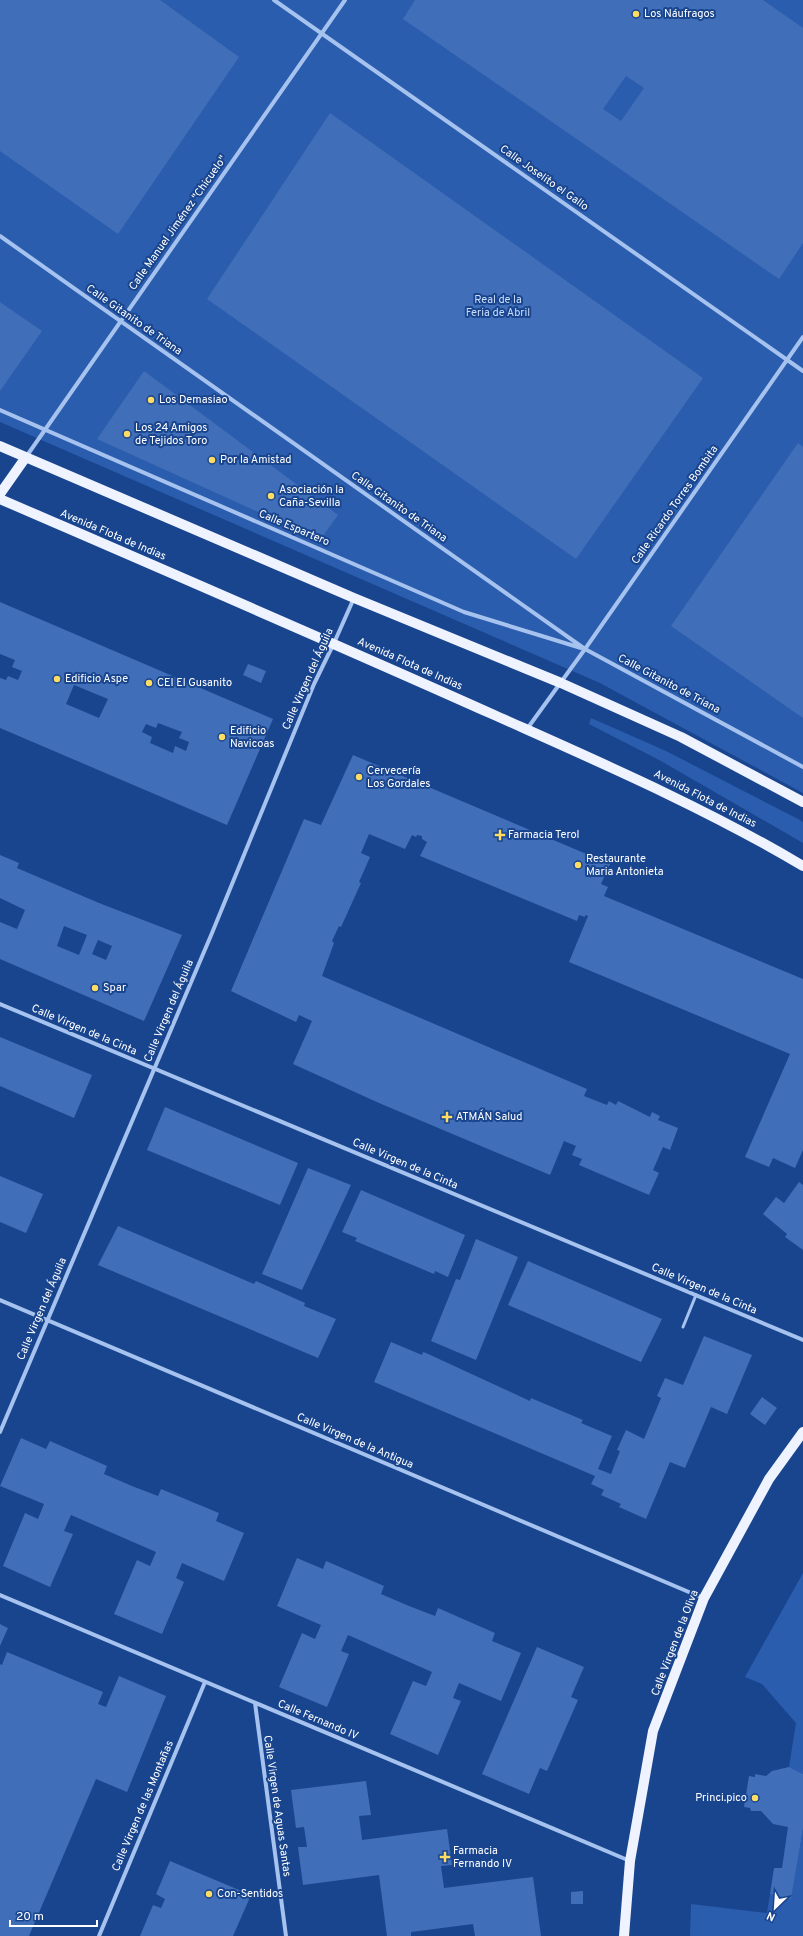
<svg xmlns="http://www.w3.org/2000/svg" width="803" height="1936" viewBox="0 0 803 1936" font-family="Overpass,sans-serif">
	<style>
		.green { fill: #2b5dae }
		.building { fill: #416eb8; fill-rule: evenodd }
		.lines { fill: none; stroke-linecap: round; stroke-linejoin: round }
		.lane { stroke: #a6c2ef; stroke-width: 3 }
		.street { stroke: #a6c2ef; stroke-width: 4 }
		.primary { stroke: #eef3ff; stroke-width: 10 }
		.poi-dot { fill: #ffdc64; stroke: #19458f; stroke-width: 1.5 }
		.labels { text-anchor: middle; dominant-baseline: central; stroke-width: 4; stroke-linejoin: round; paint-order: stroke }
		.poi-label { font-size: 11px; fill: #fff; stroke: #19458f; text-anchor: start }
		.street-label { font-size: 11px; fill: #fff; stroke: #19458f }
		.park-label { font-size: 11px; fill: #ccdefb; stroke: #19458f }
	</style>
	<rect width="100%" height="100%" fill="#19458f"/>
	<path class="green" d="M 0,0 L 803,0 L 803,793 L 600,683 L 0,422 Z
		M 591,718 L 666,751 L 798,819 L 803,822 L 803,843 L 661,761 L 589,724 Z
		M 803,1573 L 803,1774 L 789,1767 L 796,1723 L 762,1684 L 745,1677 Z
		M 803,1829 L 803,1936 L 690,1936 L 691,1904 L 767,1913 L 770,1894 L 791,1898 Z"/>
	<path class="building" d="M 0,0 L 160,0 L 239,57 L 118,234 L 0,151 Z
		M 415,0 L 763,0 L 803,28 L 803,243 L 779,279 L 403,19 ZM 626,76 L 644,88 L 621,121 L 603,109 Z
		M 330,113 L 703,378 L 576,559 L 207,299 Z
		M 0,302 L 42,331 L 0,391 Z
		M 144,371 L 338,515 L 320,540 L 97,439 Z
		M 798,443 L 803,447 L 803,718 L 671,626 Z
		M 0,602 L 273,719 L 227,825 L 0,728 L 0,678 L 6,680 L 8,676 L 18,680 L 22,671 L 12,667 L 15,660 L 0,654 ZM 74,685 L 108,699 L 99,718 L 66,704 ZM 158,723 L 182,732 L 179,738 L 189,742 L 186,751 L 175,746 L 173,753 L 150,743 L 152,737 L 142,732 L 146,724 L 156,728 Z
		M 248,664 L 266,671 L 261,683 L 243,675 Z
		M 353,755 L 610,864 L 601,884 L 608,887 L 604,896 L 803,979 L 803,1150 L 795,1168 L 773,1158 L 769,1167 L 745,1157 L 790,1054 L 569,962 L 588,916 L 585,915 L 585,917 L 579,915 L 577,921 L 420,856 L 427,842 L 422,839 L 422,836 L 417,835 L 416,837 L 412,835 L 405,849 L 369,834 L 361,853 L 370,857 L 359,882 L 361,883 L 341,927 L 339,926 L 332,941 L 334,943 L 322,976 L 587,1089 L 584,1096 L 607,1105 L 609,1101 L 616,1105 L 618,1101 L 650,1117 L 652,1112 L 660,1116 L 658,1120 L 678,1128 L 670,1150 L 663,1147 L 653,1170 L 659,1173 L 649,1195 L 579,1165 L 582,1159 L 572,1155 L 576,1146 L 564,1141 L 550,1175 L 379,1103 L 293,1064 L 312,1021 L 299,1015 L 296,1022 L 231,991 L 304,819 L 321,825 Z
		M 0,855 L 19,863 L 17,868 L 99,903 L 182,935 L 144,1021 L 0,959 L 0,922 L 17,929 L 25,910 L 0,898 ZM 64,926 L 87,935 L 79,955 L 57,946 ZM 98,940 L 112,946 L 106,960 L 92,954 Z
		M 0,1037 L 92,1075 L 74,1118 L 0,1086 Z
		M 165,1107 L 298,1163 L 280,1205 L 147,1150 Z
		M 308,1168 L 351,1185 L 302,1290 L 262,1274 Z
		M 0,1176 L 43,1194 L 26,1233 L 0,1222 Z
		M 799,1182 L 803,1185 L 803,1250 L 785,1237 L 787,1234 L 763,1214 L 776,1197 L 784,1203 Z
		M 361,1190 L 465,1235 L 448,1277 L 435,1271 L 434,1274 L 355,1241 L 357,1238 L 342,1232 Z
		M 118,1226 L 254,1284 L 256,1281 L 305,1303 L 304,1306 L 336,1319 L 318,1358 L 98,1265 Z
		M 476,1239 L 518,1257 L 476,1360 L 431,1341 L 456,1279 L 460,1280 Z
		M 528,1261 L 662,1319 L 641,1362 L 508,1305 Z
		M 704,1336 L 752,1355 L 727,1414 L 711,1407 L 685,1468 L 670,1462 L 646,1519 L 619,1507 L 621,1504 L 601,1495 L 604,1490 L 591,1484 L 595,1476 L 374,1382 L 391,1342 L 422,1355 L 423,1352 L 426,1353 L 530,1401 L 531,1398 L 583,1420 L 581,1423 L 612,1436 L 598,1469 L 611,1474 L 620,1451 L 617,1450 L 626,1430 L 644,1439 L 661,1398 L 657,1396 L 665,1378 L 683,1385 Z
		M 762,1397 L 777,1408 L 765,1425 L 750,1414 Z
		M 21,1438 L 46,1449 L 50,1441 L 107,1466 L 104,1474 L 132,1486 L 158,1496 L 161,1489 L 219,1513 L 216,1521 L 244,1533 L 224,1581 L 182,1563 L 176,1578 L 184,1582 L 162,1634 L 114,1614 L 137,1560 L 150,1566 L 156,1552 L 71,1515 L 64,1531 L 73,1534 L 50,1587 L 3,1566 L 25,1513 L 38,1519 L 44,1504 L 0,1486 Z
		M 297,1558 L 323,1569 L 326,1561 L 384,1586 L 381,1594 L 409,1606 L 435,1616 L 438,1608 L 495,1633 L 492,1641 L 521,1653 L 501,1701 L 459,1683 L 453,1698 L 461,1701 L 438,1755 L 390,1734 L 413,1681 L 426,1686 L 432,1672 L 348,1635 L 341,1651 L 349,1654 L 327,1707 L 279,1687 L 302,1633 L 315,1639 L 321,1625 L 277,1606 Z
		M 0,1624 L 8,1628 L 0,1646 Z
		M 537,1647 L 584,1667 L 571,1697 L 578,1700 L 547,1771 L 540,1768 L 529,1794 L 482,1774 Z
		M 7,1652 L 103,1692 L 98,1704 L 106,1707 L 119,1676 L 166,1696 L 127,1792 L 96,1779 L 29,1936 L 0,1936 L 0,1664 L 2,1665 Z
		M 789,1767 L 803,1774 L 803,1829 L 791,1899 L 770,1894 L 774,1868 L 782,1868 L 788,1827 L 773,1824 L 761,1811 L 751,1811 L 750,1808 L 744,1807 L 749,1776 L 755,1777 L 755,1774 L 766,1776 L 772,1771 Z
		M 366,1781 L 371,1815 L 359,1816 L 362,1840 L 447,1829 L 452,1865 L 441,1866 L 444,1888 L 533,1877 L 541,1936 L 475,1936 L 473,1924 L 411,1932 L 411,1936 L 387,1936 L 379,1875 L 303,1885 L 298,1847 L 307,1847 L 304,1827 L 296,1828 L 291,1790 Z
		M 170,1861 L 251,1895 L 233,1936 L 140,1936 L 153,1905 L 161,1908 L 165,1899 L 156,1894 Z
		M 583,1891 L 583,1904 L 571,1904 L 571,1892 Z"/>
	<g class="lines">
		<path class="lane" d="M 683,1327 L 696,1295"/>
		<path class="street" d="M 274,0 L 803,371
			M 0,236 L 585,649 L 803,767
			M 0,410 L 464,612 L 581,648
			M 26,457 L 345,0
			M 527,729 L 585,649 L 803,337
			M 0,1004 L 803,1340
			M 0,1300 L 703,1598
			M 0,1432 L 212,933 L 314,684 L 334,643 L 354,598
			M 0,1595 L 630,1861
			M 255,1703 L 286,1936
			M 99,1936 L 205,1682"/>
		<path class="primary" d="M 0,446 L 354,598 L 561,683 L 681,737 L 803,802
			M 0,494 L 26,457
			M 0,499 C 164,570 329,641 492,714 C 597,761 704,807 803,866
			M 624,1936 L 630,1861 L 653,1731 L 704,1598 L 769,1479 L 803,1432"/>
	</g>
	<g class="poi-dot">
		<circle cx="636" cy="14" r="4"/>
		<circle cx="151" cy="400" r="4"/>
		<circle cx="127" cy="434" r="4"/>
		<circle cx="212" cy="460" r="4"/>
		<circle cx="271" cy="496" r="4"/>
		<circle cx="57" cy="679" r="4"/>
		<circle cx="149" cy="683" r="4"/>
		<circle cx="222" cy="737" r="4"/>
		<circle cx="359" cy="777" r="4"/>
		<path d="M498 829h4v4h4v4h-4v4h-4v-4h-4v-4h4z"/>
		<circle cx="578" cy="865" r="4"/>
		<circle cx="95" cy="988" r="4"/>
		<path d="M445 1111h4v4h4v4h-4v4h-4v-4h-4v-4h4z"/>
		<circle cx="755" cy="1798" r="4"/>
		<path d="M443 1851h4v4h4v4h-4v4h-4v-4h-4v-4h4z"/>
		<circle cx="209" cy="1894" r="4"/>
	</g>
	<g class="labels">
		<g class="poi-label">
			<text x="644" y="14">Los Náufragos</text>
			<text x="159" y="400">Los Demasiao</text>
			<text x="135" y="428">Los 24 Amigos<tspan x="135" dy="13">de Tejidos Toro</tspan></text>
			<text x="220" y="460">Por la Amistad</text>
			<text x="279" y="490">Asociación la<tspan x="279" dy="13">Caña-Sevilla</tspan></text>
			<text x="65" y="679">Edificio Aspe</text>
			<text x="157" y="683">CEI El Gusanito</text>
			<text x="230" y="731">Edificio<tspan x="230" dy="13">Navicoas</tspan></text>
			<text x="367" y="771">Cervecería<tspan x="367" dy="13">Los Gordales</tspan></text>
			<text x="508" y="835">Farmacia Terol</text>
			<text x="586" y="859">Restaurante<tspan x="586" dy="13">Maria Antonieta</tspan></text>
			<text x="103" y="988">Spar</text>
			<text x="456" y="1117">ATMÁN Salud</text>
			<text x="747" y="1798" text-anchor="end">Princi.pico</text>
			<text x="453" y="1851">Farmacia<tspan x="453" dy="13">Fernando IV</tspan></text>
			<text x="217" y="1894">Con-Sentidos</text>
		</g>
		<g class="street-label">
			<text transform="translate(544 178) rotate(35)">Calle Joselito el Gallo</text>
			<text transform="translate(178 223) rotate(-55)">Calle Manuel Jiménez "Chicuelo"</text>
			<text transform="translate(134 320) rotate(35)">Calle Gitanito de Triana</text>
			<text transform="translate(675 505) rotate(-55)">Calle Ricardo Torres Bombita</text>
			<text transform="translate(399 507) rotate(35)">Calle Gitanito de Triana</text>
			<text transform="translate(294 528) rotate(23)">Calle Espartero</text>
			<text transform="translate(113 535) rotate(23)">Avenida Flota de Indias</text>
			<text transform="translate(410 664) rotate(24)">Avenida Flota de Indias</text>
			<text transform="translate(308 679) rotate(-66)">Calle Virgen del Águila</text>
			<text transform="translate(669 684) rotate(28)">Calle Gitanito de Triana</text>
			<text transform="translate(705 799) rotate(27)">Avenida Flota de Indias</text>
			<text transform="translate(169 1011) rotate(-67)">Calle Virgen del Águila</text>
			<text transform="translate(84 1030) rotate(23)">Calle Virgen de la Cinta</text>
			<text transform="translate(405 1164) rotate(23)">Calle Virgen de la Cinta</text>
			<text transform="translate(704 1289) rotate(23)">Calle Virgen de la Cinta</text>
			<text transform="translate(42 1309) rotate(-67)">Calle Virgen del Águila</text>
			<text transform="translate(355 1441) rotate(23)">Calle Virgen de la Antigua</text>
			<text transform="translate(675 1643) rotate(-69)">Calle Virgen de la Oliva</text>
			<text transform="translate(318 1720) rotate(23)">Calle Fernando IV</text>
			<text transform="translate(143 1806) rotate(-67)">Calle Virgen de las Montañas</text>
			<text transform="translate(277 1806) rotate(82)">Calle Virgen de Aguas Santas</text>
		</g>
		<g class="park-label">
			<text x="498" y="300">Real de la<tspan x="498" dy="13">Feria de Abril</tspan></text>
		</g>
	</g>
	<g transform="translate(775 1908) rotate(205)" stroke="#19458f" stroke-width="3" paint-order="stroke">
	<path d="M0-3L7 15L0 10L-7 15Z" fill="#ffffff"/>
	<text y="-6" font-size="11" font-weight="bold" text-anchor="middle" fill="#ffffff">N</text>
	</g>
	<path d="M10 1920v6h87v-6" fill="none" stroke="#ffffff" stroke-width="2"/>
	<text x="16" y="1920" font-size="12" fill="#ffffff" stroke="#19458f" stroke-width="3" paint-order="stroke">20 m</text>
</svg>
